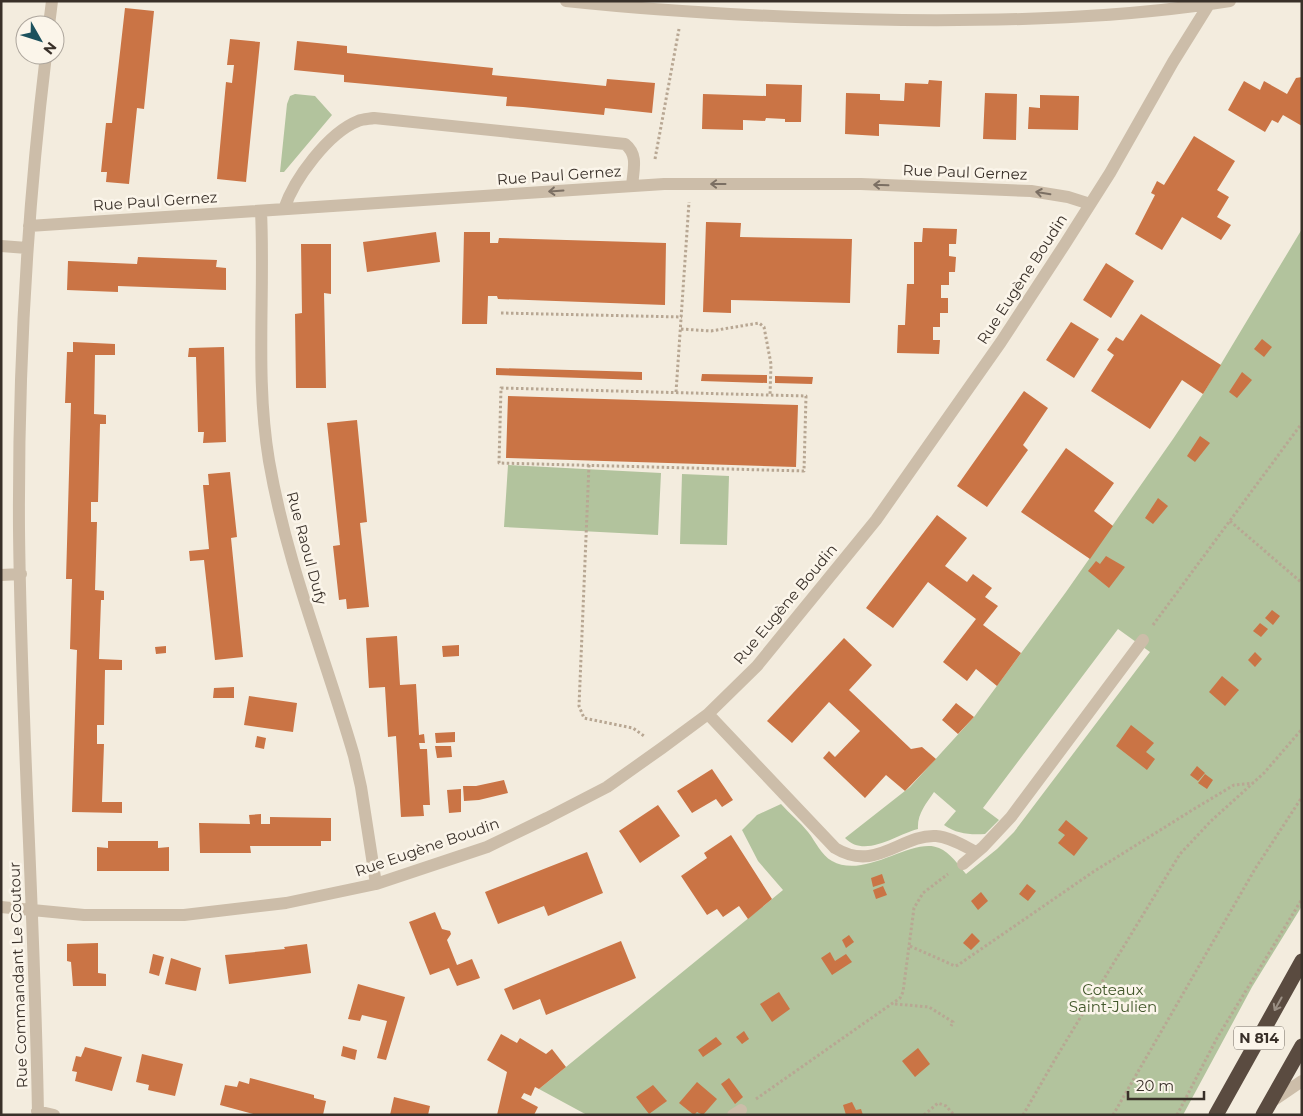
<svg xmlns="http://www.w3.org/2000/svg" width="1303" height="1116" viewBox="0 0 1303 1116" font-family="Montserrat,sans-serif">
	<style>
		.green { fill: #b2c39d }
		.building { fill: #ca7445 }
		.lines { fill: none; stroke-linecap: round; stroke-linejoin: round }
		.path { stroke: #b8a793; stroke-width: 3; stroke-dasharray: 2.5 2.5; stroke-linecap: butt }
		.minor { stroke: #ccbda9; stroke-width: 12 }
		.highway { stroke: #5a4b40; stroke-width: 15 }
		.oneway { stroke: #7b6f63 }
		.oneway2 { stroke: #9a8f84 }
		.labels { text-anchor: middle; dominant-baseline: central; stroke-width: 5; stroke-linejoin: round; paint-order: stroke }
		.shield { fill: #fbf5ea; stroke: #736b63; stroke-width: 1 }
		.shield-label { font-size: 14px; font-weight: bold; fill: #393029 }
		.street-label { font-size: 15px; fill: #393029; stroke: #fbf5ea }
		.park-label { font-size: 15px; fill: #43582c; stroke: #fbf5ea }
	</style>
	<rect width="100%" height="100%" fill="#f3ecde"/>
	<path class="green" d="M 295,94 L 315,96 L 332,115 L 284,172 L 280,172 L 287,104 L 290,96 Z
		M 1302,229 L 1302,906 L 1252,987 L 1183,1115 L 587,1115 L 539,1089 L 783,890 L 758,861 L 742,830 L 757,815 L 781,804 C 790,814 800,822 808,832 C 816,842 821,855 832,861 C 865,880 913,836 939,848 C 950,852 959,866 966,874 L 997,849 L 1014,832 L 1150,652 L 1118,629 L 983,808 L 999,820 L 985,834 C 970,835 957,834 944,825 L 956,811 L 934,792 C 926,804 917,814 918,829 C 897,834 865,859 845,838 L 910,787 L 974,717 L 1066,592 L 1173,439 L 1203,394 Z
		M 508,465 L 661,473 L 658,535 L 504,527 Z
		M 682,474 L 729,476 L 727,545 L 680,544 Z"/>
	<path class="building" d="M 125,8 L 154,11 L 144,109 L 137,108 L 129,184 L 106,182 L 107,172 L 101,172 L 106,123 L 112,123 Z
		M 230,39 L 260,42 L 246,182 L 217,179 L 226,82 L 232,83 L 234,65 L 227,65 Z
		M 297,41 L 347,46 L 347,53 L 493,68 L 492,75 L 606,86 L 607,79 L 655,83 L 652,113 L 605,108 L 604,115 L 523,107 L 506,106 L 507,97 L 344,82 L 344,75 L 294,70 Z
		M 1302,77 L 1302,126 L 1283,115 L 1278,123 L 1272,120 L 1265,132 L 1228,110 L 1244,81 L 1260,90 L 1264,81 L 1287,94 L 1296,78 Z
		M 929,80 L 942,81 L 940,127 L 879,124 L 879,136 L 845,134 L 846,93 L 880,94 L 880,100 L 904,101 L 905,83 L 928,84 Z
		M 766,84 L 802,85 L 801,122 L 785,122 L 785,119 L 766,118 L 765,121 L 743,120 L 743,130 L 702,129 L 703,94 L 766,96 Z
		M 985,93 L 1017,94 L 1016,140 L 983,139 Z
		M 1040,95 L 1079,96 L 1078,130 L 1028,129 L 1029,107 L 1040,108 Z
		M 1194,136 L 1235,161 L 1217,190 L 1229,197 L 1217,217 L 1231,225 L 1221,240 L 1182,217 L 1162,250 L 1135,234 L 1155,195 L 1151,193 L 1157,181 L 1164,185 Z
		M 706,222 L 741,223 L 740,237 L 852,239 L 850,303 L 731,300 L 731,313 L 703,312 Z
		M 923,228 L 957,229 L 956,244 L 949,244 L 949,256 L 956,257 L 955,272 L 949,272 L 949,285 L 941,285 L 941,298 L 948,298 L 948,313 L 940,313 L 940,327 L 933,327 L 933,340 L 940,340 L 939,354 L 897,353 L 898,325 L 905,325 L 907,284 L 914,284 L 914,242 L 922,242 Z
		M 436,232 L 440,262 L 367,272 L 363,242 Z
		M 464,232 L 490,232 L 490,243 L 498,243 L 499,238 L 666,243 L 665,305 L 498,299 L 497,296 L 488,296 L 487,324 L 462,324 Z
		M 301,244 L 331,244 L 331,294 L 324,293 L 326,388 L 296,388 L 295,314 L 302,313 Z
		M 138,257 L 217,260 L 216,267 L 226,268 L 226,290 L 118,286 L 118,292 L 67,290 L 68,261 L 137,264 Z
		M 1106,263 L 1134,281 L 1111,318 L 1083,300 Z
		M 1141,314 L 1221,365 L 1203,394 L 1182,380 L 1150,429 L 1091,391 L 1114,355 L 1107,350 L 1116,337 L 1123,341 Z
		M 1071,322 L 1099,339 L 1074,378 L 1046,360 Z
		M 1262,339 L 1272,347 L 1264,357 L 1254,349 Z
		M 73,342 L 115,344 L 115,355 L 95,355 L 94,414 L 106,415 L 106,424 L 100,424 L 98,502 L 91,502 L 91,522 L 97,522 L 95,590 L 104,591 L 104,600 L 101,600 L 99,659 L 122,660 L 122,670 L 105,670 L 104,725 L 97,725 L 97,744 L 104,744 L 102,802 L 122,802 L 122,813 L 72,812 L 77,650 L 70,649 L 72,579 L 66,579 L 71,403 L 65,403 L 67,352 L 73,352 Z
		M 224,347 L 226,442 L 203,443 L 204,432 L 198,432 L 196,357 L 188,357 L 189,348 Z
		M 496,368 L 642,372 L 642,380 L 496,375 Z
		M 1242,372 L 1252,380 L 1237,398 L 1229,392 Z
		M 702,374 L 767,375 L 767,383 L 701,381 Z
		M 775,376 L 813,377 L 812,384 L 775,383 Z
		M 1024,391 L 1048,408 L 1023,445 L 1028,450 L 987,507 L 957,486 Z
		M 508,396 L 798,405 L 796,467 L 506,458 Z
		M 357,420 L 367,522 L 360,523 L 369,607 L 347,609 L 346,599 L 339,600 L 333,546 L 340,545 L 327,423 Z
		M 1200,436 L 1210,443 L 1195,462 L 1187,456 Z
		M 1066,448 L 1114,483 L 1094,511 L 1113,526 L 1090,559 L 1021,512 Z
		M 230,472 L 237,537 L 231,538 L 243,657 L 215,660 L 204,560 L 190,561 L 189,551 L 209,549 L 203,485 L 209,485 L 208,474 Z
		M 1158,498 L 1168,506 L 1153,524 L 1145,518 Z
		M 937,515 L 967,538 L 945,566 L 967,582 L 973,574 L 992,588 L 985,597 L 998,606 L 983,625 L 1021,653 L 997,686 L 976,669 L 967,681 L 943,662 L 976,619 L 928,582 L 893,628 L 866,608 Z
		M 1106,556 L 1125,567 L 1109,588 L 1088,571 L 1096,561 L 1100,564 Z
		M 1272,610 L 1280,616 L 1273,625 L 1265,618 Z
		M 1260,623 L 1268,629 L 1261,637 L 1253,631 Z
		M 397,636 L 400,685 L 416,684 L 419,735 L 424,734 L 425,743 L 419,743 L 420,749 L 427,749 L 430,805 L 423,805 L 424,816 L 401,817 L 396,736 L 388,737 L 385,687 L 369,688 L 366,638 Z
		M 844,638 L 872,665 L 849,690 L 911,749 L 922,747 L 936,759 L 905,791 L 886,775 L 865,798 L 823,758 L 829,751 L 835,757 L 860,731 L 829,702 L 792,743 L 767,721 Z
		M 459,645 L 459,656 L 443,657 L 442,646 Z
		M 166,646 L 166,653 L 156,654 L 155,647 Z
		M 1255,652 L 1262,659 L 1255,667 L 1248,660 Z
		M 1222,676 L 1239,690 L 1225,706 L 1209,692 Z
		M 234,687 L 234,698 L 213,698 L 214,688 Z
		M 249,696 L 297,703 L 293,732 L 244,725 Z
		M 956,703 L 974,717 L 958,734 L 942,720 Z
		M 1131,725 L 1154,743 L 1146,752 L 1155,759 L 1147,770 L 1116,746 Z
		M 455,732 L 455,742 L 436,743 L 435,733 Z
		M 257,736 L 266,738 L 264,749 L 255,747 Z
		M 435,746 L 451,746 L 452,757 L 437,758 Z
		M 1197,766 L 1205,773 L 1198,781 L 1190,775 Z
		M 712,769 L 733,800 L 722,807 L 716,799 L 692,813 L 677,791 Z
		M 1205,774 L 1213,780 L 1207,789 L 1198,783 Z
		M 504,780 L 508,793 L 479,800 L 464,801 L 463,786 L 476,786 Z
		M 461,789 L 461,812 L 449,813 L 447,790 Z
		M 658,805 L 680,836 L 640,863 L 619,831 Z
		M 261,814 L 261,824 L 270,824 L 270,817 L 331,818 L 331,841 L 321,841 L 321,846 L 250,846 L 251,853 L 200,853 L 199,823 L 250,824 L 249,815 Z
		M 1066,820 L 1088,838 L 1074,856 L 1058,843 L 1065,835 L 1058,830 Z
		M 731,835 L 772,899 L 748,919 L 739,906 L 723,917 L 717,909 L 707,915 L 681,876 L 707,858 L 704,853 Z
		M 108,841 L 158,841 L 158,848 L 169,847 L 169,871 L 97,871 L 97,847 L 108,848 Z
		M 587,852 L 603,893 L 548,916 L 544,906 L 498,924 L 485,892 Z
		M 882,874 L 885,883 L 873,887 L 871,878 Z
		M 1027,884 L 1036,891 L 1028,901 L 1019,894 Z
		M 883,886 L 887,895 L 876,899 L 873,890 Z
		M 981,892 L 988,901 L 978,910 L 971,901 Z
		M 435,912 L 442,929 L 450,931 L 451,934 L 447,940 L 457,965 L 472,959 L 480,978 L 457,986 L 449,968 L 430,975 L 409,922 Z
		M 972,933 L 980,941 L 971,950 L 963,943 Z
		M 849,935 L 854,942 L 846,948 L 842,940 Z
		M 621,941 L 636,978 L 546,1015 L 540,999 L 513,1010 L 504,989 Z
		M 98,943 L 98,973 L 106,974 L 106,986 L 73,986 L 71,962 L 67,961 L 67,944 Z
		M 307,944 L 311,973 L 229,984 L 225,955 L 285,949 L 284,947 Z
		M 830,952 L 835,961 L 846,954 L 852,962 L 832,975 L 821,958 Z
		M 153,954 L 164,957 L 159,976 L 149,973 Z
		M 171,958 L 201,968 L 196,991 L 165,984 Z
		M 358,984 L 405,997 L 386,1060 L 377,1058 L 387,1021 L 362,1015 L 360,1021 L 348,1019 Z
		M 779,992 L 790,1009 L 772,1022 L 760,1004 Z
		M 744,1031 L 749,1039 L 742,1044 L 736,1037 Z
		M 501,1034 L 517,1043 L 520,1038 L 546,1054 L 552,1049 L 566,1067 L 539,1089 L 535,1087 L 531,1096 L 524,1093 L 521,1098 L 538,1107 L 534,1115 L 497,1115 L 507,1072 L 487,1060 Z
		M 716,1037 L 722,1044 L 703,1057 L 698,1050 Z
		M 343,1046 L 357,1050 L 355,1060 L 341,1056 Z
		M 85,1047 L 122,1057 L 112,1091 L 75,1081 L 77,1072 L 72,1071 L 76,1056 L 81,1057 Z
		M 918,1048 L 930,1064 L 915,1077 L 902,1061 Z
		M 142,1054 L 183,1064 L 175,1096 L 148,1090 L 149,1085 L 136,1082 Z
		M 250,1078 L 314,1095 L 314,1098 L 326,1101 L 323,1115 L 257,1115 L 220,1105 L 225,1085 L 237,1087 L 239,1081 L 249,1084 Z
		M 729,1078 L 743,1097 L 735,1104 L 721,1084 Z
		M 697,1082 L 717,1099 L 703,1115 L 697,1112 L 694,1115 L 679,1103 Z
		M 653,1085 L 667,1101 L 649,1114 L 636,1097 Z
		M 394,1097 L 430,1106 L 428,1115 L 390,1115 Z
		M 852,1102 L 856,1110 L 861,1109 L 863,1115 L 846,1115 L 843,1105 Z"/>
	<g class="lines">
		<path class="path" d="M 655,159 L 679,29
			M 501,313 L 682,317
			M 681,329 L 711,331 L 759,323 L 764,327 L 771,364 L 770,395
			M 501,388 L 806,396 L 804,471 L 499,463 Z
			M 676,392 L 689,202
			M 589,465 L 579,706 L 584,718 L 633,728 L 644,736
			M 1230,521 L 1302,583
			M 1153,625 L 1302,423
			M 910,946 L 955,966 L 958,965 L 1093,872 L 1194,809 L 1234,785 L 1254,783
			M 895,1004 L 929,1007 L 953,1022 L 951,1026
			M 756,1099 L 900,998 L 903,992 L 914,908 L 923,893 L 948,874
			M 924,1115 L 938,1103 L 946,1106 L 954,1115
			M 1023,1115 L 1057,1056 L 1180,854 L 1211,821 L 1264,773 L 1302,729
			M 1113,1115 L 1255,869 L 1302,797
			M 1177,1115 L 1217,1038 L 1302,899"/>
		<path class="minor" d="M 566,1 C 678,13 789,18 902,20 C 1011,21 1122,18 1230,1
			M 49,25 L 52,1
			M 284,209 C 294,179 328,133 358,121 C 363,119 369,119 374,118 L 625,144 C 639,155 633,171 632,186
			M 261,211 C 265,295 255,377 269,461 C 287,565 325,656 354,756 L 361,787 L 376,884
			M 29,226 L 664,184 L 861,184 L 1031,191 L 1068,197 L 1090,204
			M 1,246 L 27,248
			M 1,575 L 21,574
			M 708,714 L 835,848 C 876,873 901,834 936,836 C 950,837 964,846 976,852
			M 963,864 L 983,847 L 1011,817 L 1143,640
			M 1,907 L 84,915 L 184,915 L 286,903 L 376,884 L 487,847 L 547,818 L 607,787 L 662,748 L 708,714 L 757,666 L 876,520 L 1001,342 L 1065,244 L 1110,173 L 1173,62 L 1211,1
			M 1271,1102 L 1302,1081
			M 37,1111 L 54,1115
			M 38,1115 C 35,919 21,724 19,529 C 18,370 27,212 46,55
			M 733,1115 L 741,1110"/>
		<path class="highway" d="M 1216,1115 L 1302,961
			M 1263,1115 L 1302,1046"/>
	</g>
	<defs><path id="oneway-shaft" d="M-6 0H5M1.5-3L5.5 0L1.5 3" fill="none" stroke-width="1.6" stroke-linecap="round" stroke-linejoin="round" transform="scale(1.25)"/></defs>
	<g class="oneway">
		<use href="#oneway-shaft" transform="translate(718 184) rotate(180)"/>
		<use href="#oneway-shaft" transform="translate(881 185) rotate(-178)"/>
		<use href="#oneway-shaft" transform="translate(556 191) rotate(176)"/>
		<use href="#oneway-shaft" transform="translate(1043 193) rotate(-171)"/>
	</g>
	<use class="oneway2" href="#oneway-shaft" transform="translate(1278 1004) rotate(119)"/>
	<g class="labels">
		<rect class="shield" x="1234" y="1026.5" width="50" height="23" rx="4"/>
		<g class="shield-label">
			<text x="1259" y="1038">N 814</text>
		</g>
		<g class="street-label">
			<text transform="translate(965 172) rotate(2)">Rue Paul Gernez</text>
			<text transform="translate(559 175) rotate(-4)">Rue Paul Gernez</text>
			<text transform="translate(155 201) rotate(-4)">Rue Paul Gernez</text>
			<text transform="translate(1022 279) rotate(-57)">Rue Eugène Boudin</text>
			<text transform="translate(307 548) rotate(75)">Rue Raoul Dufy</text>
			<text transform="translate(785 604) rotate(-50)">Rue Eugène Boudin</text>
			<text transform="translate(427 847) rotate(-19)">Rue Eugène Boudin</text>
			<text transform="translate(18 975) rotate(-92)">Rue Commandant Le Coutour</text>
		</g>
		<g class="park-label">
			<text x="1113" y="989">Coteaux<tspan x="1113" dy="17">Saint-Julien</tspan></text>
		</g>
	</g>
	<rect width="1303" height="1116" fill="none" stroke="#393029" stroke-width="5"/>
	<g transform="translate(40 40) rotate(129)"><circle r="24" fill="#fbf5ea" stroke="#ada69d"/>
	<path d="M0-4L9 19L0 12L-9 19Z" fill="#1c515d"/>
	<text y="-8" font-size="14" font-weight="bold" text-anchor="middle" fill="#393029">N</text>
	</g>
	<path d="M1128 1091v8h76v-8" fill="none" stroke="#393029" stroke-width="2.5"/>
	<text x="1136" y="1091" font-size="15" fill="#393029" stroke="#fbf5ea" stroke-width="4" paint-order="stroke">20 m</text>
</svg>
